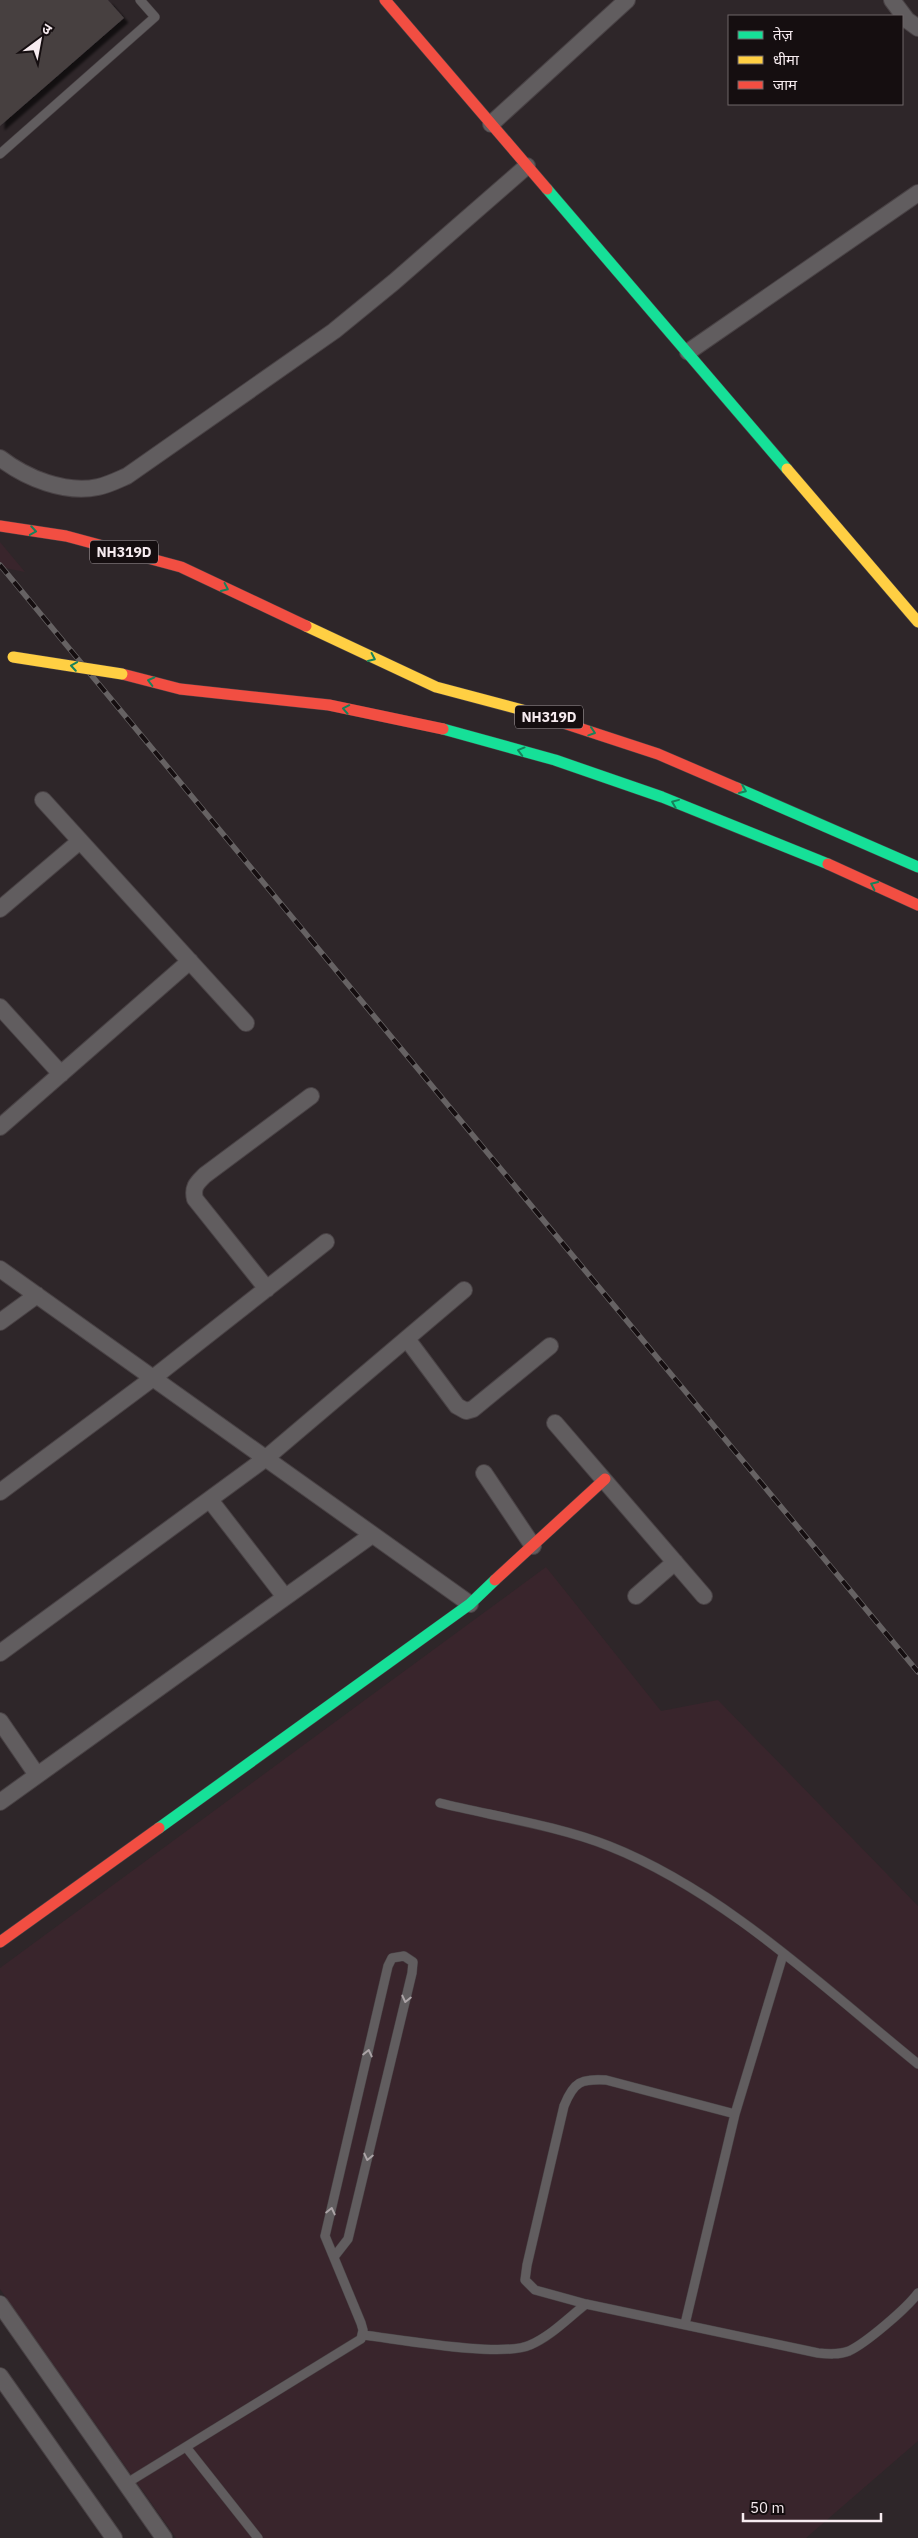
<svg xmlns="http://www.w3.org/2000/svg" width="918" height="2538" viewBox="0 0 918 2538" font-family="'IBM Plex Sans','Noto Sans Devanagari',sans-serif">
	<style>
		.built { fill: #39252c }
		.building { fill: #463f41; filter: url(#shadow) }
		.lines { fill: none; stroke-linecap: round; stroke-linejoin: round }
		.lane-casing { stroke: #494245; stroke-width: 10 }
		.street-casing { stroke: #494245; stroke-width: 18 }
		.fast-casing { stroke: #494245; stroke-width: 12 }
		.slow-casing { stroke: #494245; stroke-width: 12 }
		.jam-casing { stroke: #494245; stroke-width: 12 }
		.lane { stroke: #615d5f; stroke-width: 9 }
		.street { stroke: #615d5f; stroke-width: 16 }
		.fast { stroke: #16e098; stroke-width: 11 }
		.slow { stroke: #ffcf43; stroke-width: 11 }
		.jam { stroke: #f24e42; stroke-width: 11 }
		.rail-casing { stroke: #666263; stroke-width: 5.5 }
		.rail { stroke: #150e10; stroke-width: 4; stroke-dasharray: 11; stroke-linecap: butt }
		.slow-bridge-casing { stroke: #494245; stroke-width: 12; stroke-linecap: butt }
		.slow-bridge { stroke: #ffcf43; stroke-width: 11 }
		.oneway { stroke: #16825b }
		.oneway2 { stroke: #aca4a7 }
		.labels { text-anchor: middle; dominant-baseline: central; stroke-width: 4; stroke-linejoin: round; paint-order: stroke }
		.shield { fill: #150e10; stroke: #b2a9ac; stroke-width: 1 }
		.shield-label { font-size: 14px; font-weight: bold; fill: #f6ebef }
	</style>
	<defs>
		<filter id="shadow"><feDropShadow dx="4.5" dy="4.5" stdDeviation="1" flood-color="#0009"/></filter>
	</defs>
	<rect width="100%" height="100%" fill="#2e2629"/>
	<path class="built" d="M 0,542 L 25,572 L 0,567 Z
		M 546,1567 L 661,1711 L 718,1700 L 918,1906 L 918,2441 L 806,2538 L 176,2538 L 0,2289 L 0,1968 Z"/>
	<path class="building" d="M 0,0 L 108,0 L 124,18 L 0,126 Z"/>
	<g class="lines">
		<g class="lane-casing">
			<path id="lane" d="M 0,154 L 155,17 L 140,0
				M 440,1803 C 493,1816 559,1826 609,1846 C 723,1891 823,1987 918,2064
				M 735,2114 L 606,2080 C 581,2079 574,2081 564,2106 L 527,2265 L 525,2280 L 535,2290 L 586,2304 L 818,2353 C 828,2354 839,2355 849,2351 C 866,2343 906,2309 918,2293
				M 685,2324 L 735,2114 L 783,1955
				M 363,2335 C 398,2339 502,2358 530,2345 C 551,2336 568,2318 586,2304
				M 186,2447 L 258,2538
				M 127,2483 L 361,2339 L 363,2330 L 361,2323 L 325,2236 L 388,1966 L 392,1958 L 404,1956 L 413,1962 L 412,1973 L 348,2239 L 334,2257"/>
		</g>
		<g class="street-casing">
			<path id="street" d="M 892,0 L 907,20 L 918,28
				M 491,124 L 627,0
				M 688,352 L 918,193
				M 0,458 C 26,478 65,494 98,487 C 108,485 118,480 127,476 L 334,331 L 394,282 L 527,166
				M 43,800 L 246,1023
				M 0,909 L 80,841
				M 0,1007 L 61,1074
				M 0,1127 L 190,961
				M 0,1269 L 470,1604
				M 267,1289 L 195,1199 C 192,1187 197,1183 205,1175 L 311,1096
				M 0,1322 L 37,1295
				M 407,1339 L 457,1406 L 466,1411 L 473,1409 L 550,1346
				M 555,1423 L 704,1596
				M 484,1473 L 533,1546
				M 0,1492 L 153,1378 L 326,1242
				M 210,1500 L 285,1597
				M 636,1596 L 675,1562
				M 0,1653 L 266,1458 L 464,1290
				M 0,1721 L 37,1775
				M 0,1802 L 372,1535
				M 0,2304 L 164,2538
				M 0,2376 L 114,2538"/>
		</g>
		<g class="fast-casing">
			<path id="fast" d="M 547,189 L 787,469
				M 443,729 L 555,760 L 662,797 L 828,864
				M 737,788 L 918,867
				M 159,1828 L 470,1604 L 495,1580"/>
		</g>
		<g class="slow-casing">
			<path id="slow" d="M 787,469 L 918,622
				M 306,626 L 436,687 L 530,712"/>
		</g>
		<g class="jam-casing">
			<path id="jam" d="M 385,0 L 547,189
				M 0,526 L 66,536 L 181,567 L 306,626
				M 122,674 L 180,689 L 329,705 L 443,729
				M 530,712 L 658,754 L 737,788
				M 828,864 L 918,905
				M 495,1580 L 605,1479
				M 0,1942 L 159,1828"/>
		</g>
		<use href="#lane" class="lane"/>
		<use href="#street" class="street"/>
		<use href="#fast" class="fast"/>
		<use href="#slow" class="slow"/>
		<use href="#jam" class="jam"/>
		<g class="rail-casing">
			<path id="rail" d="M 0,565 L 918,1672"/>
		</g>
		<use href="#rail" class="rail"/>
		<g class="slow-bridge-casing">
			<path id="slow-bridge" d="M 13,657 L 122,674"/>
		</g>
		<use href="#slow-bridge" class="slow-bridge"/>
	</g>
	<defs><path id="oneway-chevron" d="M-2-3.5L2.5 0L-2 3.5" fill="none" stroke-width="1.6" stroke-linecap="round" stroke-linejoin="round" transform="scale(1.25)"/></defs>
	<g class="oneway">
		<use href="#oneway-chevron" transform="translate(33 531) rotate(9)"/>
		<use href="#oneway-chevron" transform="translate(225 588) rotate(25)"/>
		<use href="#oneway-chevron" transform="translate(372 658) rotate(25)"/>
		<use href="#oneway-chevron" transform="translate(74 666) rotate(-171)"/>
		<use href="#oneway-chevron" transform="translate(151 681) rotate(-166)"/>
		<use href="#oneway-chevron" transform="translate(346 709) rotate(-169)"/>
		<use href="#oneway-chevron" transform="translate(592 732) rotate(18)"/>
		<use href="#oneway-chevron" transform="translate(521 751) rotate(-165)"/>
		<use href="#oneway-chevron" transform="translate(743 790) rotate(23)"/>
		<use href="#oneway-chevron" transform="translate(675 803) rotate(-158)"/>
		<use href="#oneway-chevron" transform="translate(874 885) rotate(-155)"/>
	</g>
	<g class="oneway2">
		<use href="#oneway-chevron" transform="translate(406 1999) rotate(103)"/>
		<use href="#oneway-chevron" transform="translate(368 2053) rotate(-77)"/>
		<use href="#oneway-chevron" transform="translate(368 2157) rotate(103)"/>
		<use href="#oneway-chevron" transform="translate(331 2211) rotate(-77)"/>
	</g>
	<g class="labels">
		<g class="shield">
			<rect x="90" y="540.5" width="68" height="23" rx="4"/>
			<rect x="515" y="705.5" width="68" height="23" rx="4"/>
		</g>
		<g class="shield-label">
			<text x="124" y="552">NH319D</text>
			<text x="549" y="717">NH319D</text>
		</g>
	</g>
	<rect x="728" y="15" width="175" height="90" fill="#150e10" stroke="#6f6669"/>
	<rect x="738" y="31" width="25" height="8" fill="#16e098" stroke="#6f6669"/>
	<text x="773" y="40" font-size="15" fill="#f6ebef">तेज़</text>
	<rect x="738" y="56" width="25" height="8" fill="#ffcf43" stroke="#6f6669"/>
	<text x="773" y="65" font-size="15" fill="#f6ebef">धीमा</text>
	<rect x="738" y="81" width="25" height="8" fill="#f24e42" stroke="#6f6669"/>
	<text x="773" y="90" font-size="15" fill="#f6ebef">जाम</text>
	<g transform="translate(40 40) rotate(32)" stroke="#150e10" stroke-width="4" paint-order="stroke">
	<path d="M0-4L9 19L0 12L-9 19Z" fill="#f6ebef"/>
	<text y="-8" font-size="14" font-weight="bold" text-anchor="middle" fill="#f6ebef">उ</text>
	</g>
	<path d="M743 2513v8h138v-8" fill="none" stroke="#f6ebef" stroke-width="2.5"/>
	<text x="750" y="2513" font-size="15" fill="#f6ebef" stroke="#150e10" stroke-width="4" paint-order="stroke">50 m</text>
</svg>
